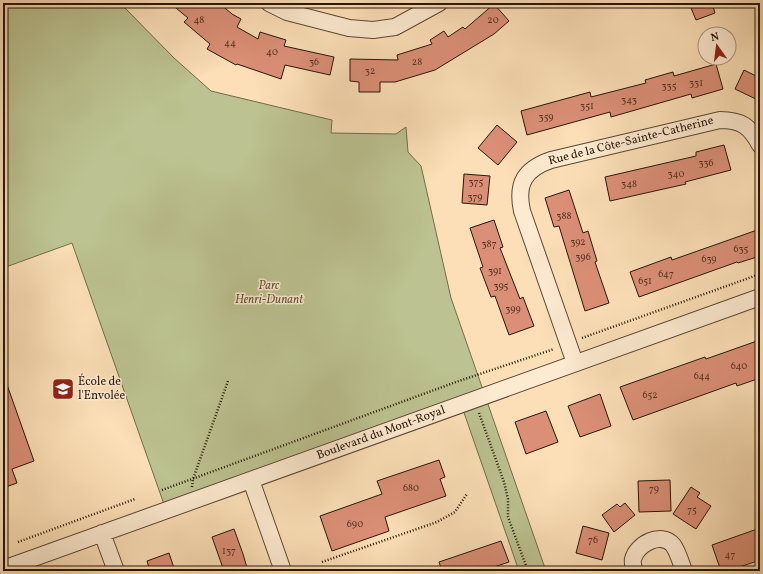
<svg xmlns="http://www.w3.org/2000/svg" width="763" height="574" viewBox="0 0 763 574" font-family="Vollkorn,serif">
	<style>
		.green { fill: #bcc291; stroke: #726c4c }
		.building { fill: #db8f76; stroke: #271506 }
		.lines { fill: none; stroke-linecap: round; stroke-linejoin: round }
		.minor-casing { stroke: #5c4832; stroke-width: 18 }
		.path { stroke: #271506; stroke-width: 2.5; stroke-dasharray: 1 2; stroke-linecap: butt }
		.minor { stroke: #fdead0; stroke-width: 16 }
		.labels { text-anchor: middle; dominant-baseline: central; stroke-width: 3; stroke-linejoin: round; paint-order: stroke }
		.number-label { font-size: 10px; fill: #543422 }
		.street-label { font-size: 12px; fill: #271506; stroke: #fdead0 }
		.park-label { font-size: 12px; font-style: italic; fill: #5b5237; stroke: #fdead0 }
		.poi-label { font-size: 12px; fill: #271506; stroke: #fdead0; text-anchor: start }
	</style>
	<rect width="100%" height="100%" fill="#fcdfb7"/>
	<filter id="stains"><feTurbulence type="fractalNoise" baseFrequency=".005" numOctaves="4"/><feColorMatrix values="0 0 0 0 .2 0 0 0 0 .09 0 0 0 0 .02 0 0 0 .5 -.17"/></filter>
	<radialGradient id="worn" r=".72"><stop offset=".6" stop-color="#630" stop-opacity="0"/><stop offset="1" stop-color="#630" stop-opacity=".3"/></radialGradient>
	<path class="green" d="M 3,3 L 117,3 L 125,8 L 174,58 L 211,91 L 332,120 L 331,133 L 396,134 L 406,127 L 408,152 L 421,166 L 451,298 L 546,571 L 519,571 L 461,404 L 166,510 L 72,243 L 3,268 Z"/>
	<path class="building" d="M 170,3 L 219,3 L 232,14 L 241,19 L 237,27 L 258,39 L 260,32 L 286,40 L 284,46 L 334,57 L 330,75 L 285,65 L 281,79 L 237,64 L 236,65 L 207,49 L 210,44 L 184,22 L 188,18 Z
		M 689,3 L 712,3 L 715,13 L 696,20 Z
		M 494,4 L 509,21 L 494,34 L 435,70 L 395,82 L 380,82 L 380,92 L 359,92 L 359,82 L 350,81 L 350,59 L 398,60 L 397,55 L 432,44 L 430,40 L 444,31 L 448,37 L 463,27 L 465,29 Z
		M 716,64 L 723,89 L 692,98 L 691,94 L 611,117 L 610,112 L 527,135 L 521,111 L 590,92 L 591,97 L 646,83 L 645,80 L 673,72 L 674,76 Z
		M 744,70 L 760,78 L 760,101 L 735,89 Z
		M 497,125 L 517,142 L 498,165 L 478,148 Z
		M 724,145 L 731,170 L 685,182 L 686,184 L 610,201 L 605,177 L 696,156 L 696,152 Z
		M 464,174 L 490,176 L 487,205 L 462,203 Z
		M 569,190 L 583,233 L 588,231 L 597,261 L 595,262 L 609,303 L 585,311 L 559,226 L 554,227 L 545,198 Z
		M 494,220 L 503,247 L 500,248 L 520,299 L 523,297 L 534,326 L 509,335 L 495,296 L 491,297 L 480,268 L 483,267 L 470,228 Z
		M 760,229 L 760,256 L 738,263 L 737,262 L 639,297 L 630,272 L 671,257 L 672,260 Z
		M 757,341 L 760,348 L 760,378 L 737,386 L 736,383 L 633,420 L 620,387 L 705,357 L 706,359 Z
		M 3,379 L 5,379 L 34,461 L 12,469 L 17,483 L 3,488 Z
		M 600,394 L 611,426 L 580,437 L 568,406 Z
		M 546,411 L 558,442 L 526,454 L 515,422 Z
		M 439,460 L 445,477 L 440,479 L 446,496 L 385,517 L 389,531 L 332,551 L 320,516 L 382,494 L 377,481 Z
		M 670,480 L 671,511 L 639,512 L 638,481 Z
		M 691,487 L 700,493 L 697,497 L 711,506 L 696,529 L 673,514 Z
		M 625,503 L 635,515 L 614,532 L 602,515 L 617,504 L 620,507 Z
		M 583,526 L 609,533 L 602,560 L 576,553 Z
		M 760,528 L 760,560 L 728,571 L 721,571 L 712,545 Z
		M 234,529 L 243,554 L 248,571 L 224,571 L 212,537 Z
		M 501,541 L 509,562 L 482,571 L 442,571 L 439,562 Z
		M 169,553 L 175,571 L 150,571 L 147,561 Z"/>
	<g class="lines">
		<g class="minor-casing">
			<path id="minor" d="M 269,3 L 287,12 L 349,28 L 373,30 L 395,27 L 439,3
				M 575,363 L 522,211 C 516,183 525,169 551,160 L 720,120 C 741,120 750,126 760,145
				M 251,480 L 283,571
				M 102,533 L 116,571
				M 3,569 L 760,297
				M 634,571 C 634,567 632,563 633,559 C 637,544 661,531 673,545 C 678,552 681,563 684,571"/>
		</g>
		<path class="path" d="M 582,338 L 760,274
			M 479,413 L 504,482 L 508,499 L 508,517 L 528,571
			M 192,487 L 193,479 L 228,381
			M 162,490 L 456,382 L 554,349
			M 18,542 L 135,499
			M 322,562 L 437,522 L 455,512 L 467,494"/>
		<use href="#minor" class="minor"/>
	</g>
	<defs>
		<g id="school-square" transform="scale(1.15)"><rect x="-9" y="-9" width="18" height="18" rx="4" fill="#8f2418" stroke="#fdead0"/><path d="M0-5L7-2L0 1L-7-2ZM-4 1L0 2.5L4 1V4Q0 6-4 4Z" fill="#fff"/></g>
	</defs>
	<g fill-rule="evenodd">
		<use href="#school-square" x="63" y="389"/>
	</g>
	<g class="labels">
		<g class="number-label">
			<text x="199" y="20">48</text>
			<text x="493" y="20">20</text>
			<text x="230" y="43">44</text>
			<text x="272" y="52">40</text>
			<text x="314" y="62">36</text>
			<text x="417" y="62">28</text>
			<text x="370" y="71">32</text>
			<text x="696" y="83">331</text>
			<text x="669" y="86">335</text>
			<text x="629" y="100">343</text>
			<text x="587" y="106">351</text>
			<text x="546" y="117">359</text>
			<text x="706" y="163">336</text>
			<text x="676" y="174">340</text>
			<text x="476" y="182">375</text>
			<text x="629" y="184">348</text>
			<text x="475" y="197">379</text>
			<text x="564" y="216">388</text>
			<text x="578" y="242">392</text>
			<text x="489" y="244">387</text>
			<text x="741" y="249">635</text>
			<text x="583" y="257">396</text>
			<text x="709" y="259">639</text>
			<text x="495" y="271">391</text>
			<text x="666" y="274">647</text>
			<text x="645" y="281">651</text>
			<text x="501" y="286">395</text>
			<text x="513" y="309">399</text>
			<text x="739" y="366">640</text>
			<text x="702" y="376">644</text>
			<text x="650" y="395">652</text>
			<text x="411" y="488">680</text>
			<text x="654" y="489">79</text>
			<text x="692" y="510">75</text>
			<text x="355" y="524">690</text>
			<text x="593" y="540">76</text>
			<text x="229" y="551">137</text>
			<text x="730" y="555">47</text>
		</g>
		<g class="street-label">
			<text transform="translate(631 141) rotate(-14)">Rue de la Côte-Sainte-Catherine</text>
			<text transform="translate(381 433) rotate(-20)">Boulevard du Mont-Royal</text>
		</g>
		<g class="park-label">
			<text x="269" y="286">Parc<tspan x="269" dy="14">Henri-Dunant</tspan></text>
		</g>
		<g class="poi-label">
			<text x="78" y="382">École de<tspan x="78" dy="14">l'Envolée</tspan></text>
		</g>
	</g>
	<rect width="763" height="574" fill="none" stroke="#fcdfb7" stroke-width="16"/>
	<rect x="4" y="4" width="755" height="566" fill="none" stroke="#271506" stroke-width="2"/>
	<rect x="8" y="8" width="747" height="558" fill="none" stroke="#271506"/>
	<g transform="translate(717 46) rotate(346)"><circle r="19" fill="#fdead0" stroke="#a7957f"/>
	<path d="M0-3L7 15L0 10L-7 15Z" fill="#8f2418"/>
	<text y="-6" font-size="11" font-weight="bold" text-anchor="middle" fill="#271506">N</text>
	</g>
	<rect width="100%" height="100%" filter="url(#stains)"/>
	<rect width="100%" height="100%" fill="url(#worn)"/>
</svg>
